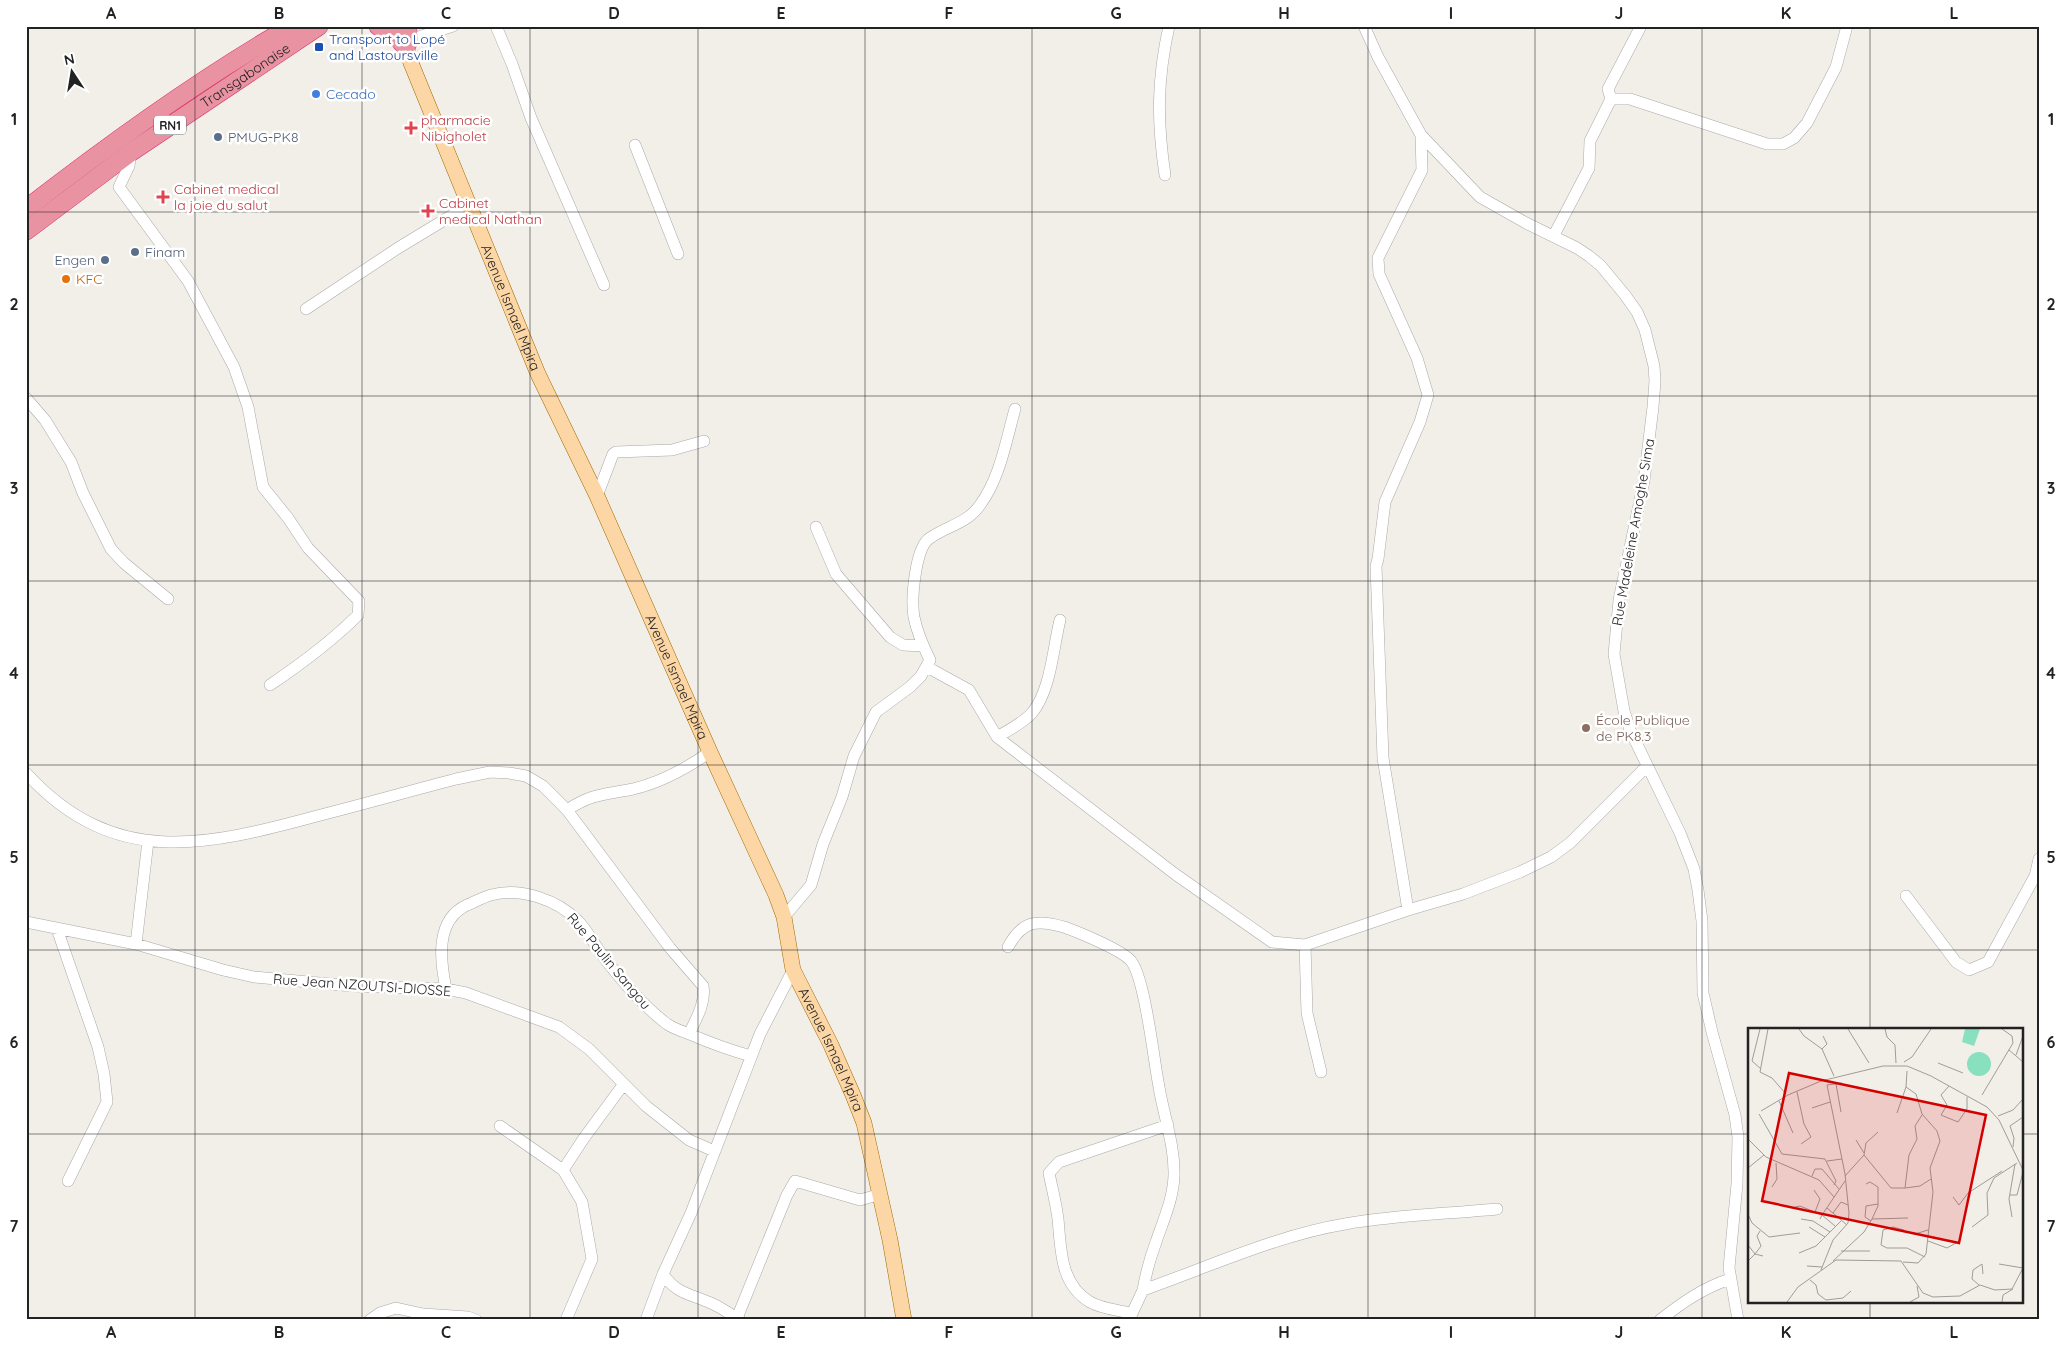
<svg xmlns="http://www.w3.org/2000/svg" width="2065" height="1346" viewBox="0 0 2065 1346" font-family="Quicksand,sans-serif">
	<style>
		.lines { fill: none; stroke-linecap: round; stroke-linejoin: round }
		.minor-casing { stroke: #a9a9a9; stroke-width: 12 }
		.major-casing { stroke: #a06b00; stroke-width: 16 }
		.highway-casing { stroke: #dc2a67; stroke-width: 19 }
		.minor { stroke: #fff; stroke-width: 11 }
		.major { stroke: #fcd6a4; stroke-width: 15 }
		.highway { stroke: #e892a2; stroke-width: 18 }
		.grid { fill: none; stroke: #222; stroke-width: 1; stroke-opacity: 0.55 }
		.transit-dot { fill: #1a4fb4; stroke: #fff; stroke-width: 2 }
		.shop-dot { fill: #3f7fe0; stroke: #fff; stroke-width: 2 }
		.health-dot { fill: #e0444e; stroke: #fff; stroke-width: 2 }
		.service-dot { fill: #5c6f8a; stroke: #fff; stroke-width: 2 }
		.food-dot { fill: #e8710a; stroke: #fff; stroke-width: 2 }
		.education-dot { fill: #8d6e63; stroke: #fff; stroke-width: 2 }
		.labels { text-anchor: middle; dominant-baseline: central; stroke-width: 5; stroke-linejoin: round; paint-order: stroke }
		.shield { fill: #fff; stroke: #646464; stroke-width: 1 }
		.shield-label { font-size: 12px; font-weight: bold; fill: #222 }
		.transit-label { font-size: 14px; fill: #164399; stroke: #fff; text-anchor: start }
		.street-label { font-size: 14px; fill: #222; stroke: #fff }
		.shop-label { font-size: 14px; fill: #366cbe; stroke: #fff; text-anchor: start }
		.health-label { font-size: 14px; fill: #be3a42; stroke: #fff; text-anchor: start }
		.service-label { font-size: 14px; fill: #4e5e75; stroke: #fff; text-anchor: start }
		.food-label { font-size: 14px; fill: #c56008; stroke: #fff; text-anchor: start }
		.education-label { font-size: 14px; fill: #785e54; stroke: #fff; text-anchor: start }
		.inset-road { fill: none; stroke: #9f9d99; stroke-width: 1 }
		.view { fill: #d40000; fill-opacity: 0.15; stroke: #d40000; stroke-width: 2.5 }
		.inset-edge { fill: none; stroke: #222; stroke-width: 2.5 }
		.neatline { fill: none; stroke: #222; stroke-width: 2 }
		.grid-label { font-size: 16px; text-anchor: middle; font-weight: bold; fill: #222 }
	</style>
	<rect width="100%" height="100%" fill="#f2efe9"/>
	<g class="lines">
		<g class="minor-casing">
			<path id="minor" d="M 496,26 L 512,64 L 531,118 L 604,285
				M 1364,26 L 1378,57 L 1421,135 L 1480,197 L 1526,223 L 1577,248 L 1589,256 L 1601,266 L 1625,295 L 1637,312 L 1645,330 L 1654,366 L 1655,381 L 1653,407 L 1644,481 L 1619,600 L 1614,654 L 1624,711 L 1630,730 L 1680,833 L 1694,869 L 1698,890 L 1702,921 L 1703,993 L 1712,1032 L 1735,1115 L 1738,1137 L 1737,1184 L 1729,1268 L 1738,1320
				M 1641,26 L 1608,89 L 1611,99 L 1630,99 L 1767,144 L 1783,144 L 1794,138 L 1807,123 L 1836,67 L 1847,26
				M 409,40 L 453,26
				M 635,145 L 678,254
				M 131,152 L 129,166 L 119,187 L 188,281 L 234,367 L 248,407 L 263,487 L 288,518 L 308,548 L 359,601 L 358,615 C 331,642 301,664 270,685
				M 1165,175 C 1157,121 1157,80 1169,26
				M 1554,235 L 1589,168 L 1590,141 L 1611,99
				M 306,309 L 398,248 L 469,205
				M 26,398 L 45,420 L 71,462 L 83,493 L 111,549 L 124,563 L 168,599
				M 597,496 L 613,454 L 616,452 L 672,450 L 704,441
				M 816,527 L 836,574 L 890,637 L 903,645 L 923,646
				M 927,667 L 969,690 L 997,737 L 1175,874 L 1272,942 L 1305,945 L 1408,910 L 1383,758 L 1376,566 L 1378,559 L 1385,502 L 1420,422 L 1428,395 L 1417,358 L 1379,274 L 1378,258 L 1422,170 L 1421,135
				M 997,737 C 1009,730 1023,723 1032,713 C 1051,690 1053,648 1060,620
				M 26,773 C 114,869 206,846 317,816 C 364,804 410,791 456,779 L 490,772 L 509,773 L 526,776 L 543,786 L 567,810 L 670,948 L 703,986 C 706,1003 696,1019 689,1034
				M 567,810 C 593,793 604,795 633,789 C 659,783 687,768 710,752
				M 1906,896 L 1956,962 L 1969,970 L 1988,962 L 2035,876 L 2039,859
				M 1408,910 L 1463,894 L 1520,872 L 1551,857 L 1570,843 L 1647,766
				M 784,917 L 811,885 L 823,844 L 842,797 L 854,756 L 876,712 L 910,687 L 921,676 L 930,660 C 923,646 917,632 914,617 C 911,600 915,547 930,538 C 947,526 968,523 980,505 C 1000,478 1006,441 1015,409
				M 26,922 L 136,944 L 223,970 L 254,977 L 352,986 L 446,989 L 466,993 L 559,1027 L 589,1049 L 646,1106 L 689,1140 L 714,1151
				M 57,929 L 98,1047 L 104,1074 L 107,1102 L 68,1181
				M 136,944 L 148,841
				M 1305,945 L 1307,1013 L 1321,1072
				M 1008,947 C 1022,921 1036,919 1064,927 C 1078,932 1122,950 1131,961 C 1145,978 1154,1062 1159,1087 C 1164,1117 1175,1146 1174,1176 C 1173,1200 1163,1221 1156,1242 C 1150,1258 1146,1273 1143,1290
				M 446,989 C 440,960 435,920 467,905 C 475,902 483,897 491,895 C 521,887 558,900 578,921 C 588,931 594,944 602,955 C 621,980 642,1005 667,1024 C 673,1028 681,1031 687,1033 C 708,1042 729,1050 751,1056
				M 500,1126 L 563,1170 L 582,1202 L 592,1259 L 566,1320
				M 563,1170 L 584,1138 L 623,1085
				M 663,1274 C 677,1295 692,1294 713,1304 C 722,1308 731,1315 740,1320
				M 1131,1313 C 1118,1310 1102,1309 1090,1302 C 1060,1284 1061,1250 1058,1219 C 1056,1203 1052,1188 1049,1173 L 1059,1162 L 1168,1125
				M 737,1318 L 787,1195 L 795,1181 L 860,1200 L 881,1194
				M 370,1320 L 380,1313 L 396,1308 L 423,1314 L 468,1317 L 476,1320
				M 646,1320 L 663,1274 L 691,1213 L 760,1034 L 793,970
				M 1129,1320 L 1143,1290 C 1208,1267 1278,1235 1345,1224 C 1395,1215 1446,1214 1497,1209
				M 1660,1320 C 1683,1302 1703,1288 1730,1279"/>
		</g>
		<g class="major-casing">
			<g id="major">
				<path id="s1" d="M 406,47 L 411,63 L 538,374 L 597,496 L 710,752 L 776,895 L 784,917 L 793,970 L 831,1045 L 853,1095 L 864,1123 L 890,1240 L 904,1320"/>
			</g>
		</g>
		<g class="highway-casing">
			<g id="highway">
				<path d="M 378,26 L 399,38"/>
				<path d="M 395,26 L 401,42 L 406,47 L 409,40 L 407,26"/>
				<path d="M 26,209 C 111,143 199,79 292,26"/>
				<path id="s2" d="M 26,231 L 131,152 L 319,26"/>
			</g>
		</g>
		<use href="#minor" class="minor"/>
		<use href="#major" class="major"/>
		<use href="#highway" class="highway"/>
	</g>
	<path class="grid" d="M 195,26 L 195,1320M 362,26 L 362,1320M 530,26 L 530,1320M 698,26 L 698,1320M 865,26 L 865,1320M 1032,26 L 1032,1320M 1200,26 L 1200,1320M 1368,26 L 1368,1320M 1535,26 L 1535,1320M 1702,26 L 1702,1320M 1870,26 L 1870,1030M 26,212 L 2039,212M 26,396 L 2039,396M 26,581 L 2039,581M 26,765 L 2039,765M 26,950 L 2039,950M 26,1134 L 1749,1134M 2021,1134 L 2039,1134M 1870,1302 L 1870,1320"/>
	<rect class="transit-dot" x="314" y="42" width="10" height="10" rx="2.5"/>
	<circle class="shop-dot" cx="316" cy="94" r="5"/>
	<g class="health-dot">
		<path d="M408.5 120.5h5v5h5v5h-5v5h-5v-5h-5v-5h5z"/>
		<path d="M160.5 189.5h5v5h5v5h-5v5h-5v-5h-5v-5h5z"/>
		<path d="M425.5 203.5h5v5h5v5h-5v5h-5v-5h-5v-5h5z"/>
	</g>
	<g class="service-dot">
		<circle cx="218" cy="137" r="5"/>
		<circle cx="135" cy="252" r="5"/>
		<circle cx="105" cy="260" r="5"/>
	</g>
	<circle class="food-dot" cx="66" cy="279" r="5"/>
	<circle class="education-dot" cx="1586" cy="728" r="5"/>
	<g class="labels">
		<rect class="shield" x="154" y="115.5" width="32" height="19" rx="4"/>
		<g class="shield-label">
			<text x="170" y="125">RN1</text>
		</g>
		<g class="transit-label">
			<text x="329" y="39">Transport to Lopé<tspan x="329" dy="16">and Lastoursville</tspan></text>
		</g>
		<g class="street-label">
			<text stroke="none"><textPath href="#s2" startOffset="269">Transgabonaise</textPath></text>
			<text stroke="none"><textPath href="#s1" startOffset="281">Avenue Ismael Mpira</textPath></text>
			<text transform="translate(1633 532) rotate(-80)">Rue Madeleine Amoghe Sima</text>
			<text stroke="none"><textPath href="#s1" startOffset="686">Avenue Ismael Mpira</textPath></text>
			<text transform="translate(609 961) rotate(50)">Rue Paulin Sangou</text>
			<text transform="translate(362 985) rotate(4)">Rue Jean NZOUTSI-DIOSSE</text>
			<text stroke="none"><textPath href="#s1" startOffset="1091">Avenue Ismael Mpira</textPath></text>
		</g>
		<g class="shop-label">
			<text x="326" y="94">Cecado</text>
		</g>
		<g class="health-label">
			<text x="421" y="120">pharmacie<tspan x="421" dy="16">Nibigholet</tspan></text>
			<text x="174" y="189">Cabinet medical<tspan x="174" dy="16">la joie du salut</tspan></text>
			<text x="439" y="203">Cabinet<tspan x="439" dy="16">medical Nathan</tspan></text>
		</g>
		<g class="service-label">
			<text x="228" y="137">PMUG-PK8</text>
			<text x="145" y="252">Finam</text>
			<text x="95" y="260" text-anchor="end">Engen</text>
		</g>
		<g class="food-label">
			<text x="76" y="279">KFC</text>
		</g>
		<g class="education-label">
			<text x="1596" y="720">École Publique<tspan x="1596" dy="16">de PK8.3</tspan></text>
		</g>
	</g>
	<g transform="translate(1748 1028)">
		<rect width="275" height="275" fill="#f2efe9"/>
		<path d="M 217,1 L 232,1 L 226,18 L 214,14 ZM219 36a12 12 0 1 1 24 0a12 12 0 1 1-24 0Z" fill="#88e0be"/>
		<path class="inset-road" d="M 12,1 L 4,33 L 13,41M 20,1 L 12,44 L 24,50 L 38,66M 51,1 L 56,8 L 74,21 L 86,48M 100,1 L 121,35M 137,1 L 139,9 L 147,17 L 148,35M 74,21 L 79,16 L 75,8M 261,22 L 275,34M 268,27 L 275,8M 156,34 L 164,29 L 183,1M 190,35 L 215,45M 88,56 L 93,84M 79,57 L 94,55M 201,58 L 193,67 L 199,77 L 193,87 L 210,94 L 219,81 L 219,69M 49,64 L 56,96 L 63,109 L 53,116M 234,67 L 265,15 L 264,8 L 254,1M 31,73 L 45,105M 64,80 L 82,74M 13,83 L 40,67 L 73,53 L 135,38 L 159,38 L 183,48 L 239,79 L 251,92 L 275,142M 149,85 L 158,59M 11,86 L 34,126 L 77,131 L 88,153 L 86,157M 250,88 L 265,82 L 275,71M 262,98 L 275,89M 262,98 L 266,110 L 265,119M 0,111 L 18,129 L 71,152 L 86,169M 108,112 L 116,125M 116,127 L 143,160 L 157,160 L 161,127 L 169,111 L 167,98 L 174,87M 79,133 L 94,131M 0,140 L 16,127M 64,148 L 67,141 L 74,141 L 91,161M 97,148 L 116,127 L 118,115 L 130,104M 118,156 L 122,154 L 130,159 L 130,178 L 124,191M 24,159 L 29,151 L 28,135M 157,160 L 172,158 L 183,151M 66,162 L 72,171 L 67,184M 262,167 L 269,167 L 275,144M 205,169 L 211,177 L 220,165 L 254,143M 47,179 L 52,178 L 74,187 L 97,153M 79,180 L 99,197M 85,185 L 93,174 L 100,177M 0,186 L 4,195 L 21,209 L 52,205M 264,189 L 261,171 L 267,136M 53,191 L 65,193 L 82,204M 72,191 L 74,187 L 87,198M 123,193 L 117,189 L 118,178 L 130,176M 61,199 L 77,209M 224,199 L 240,187 L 239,165 L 246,150 L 269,135M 156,202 L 145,199 L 135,202 L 133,217 L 139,220 L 159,220 L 177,229M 12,203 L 9,208 L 13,218 L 7,226 L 15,228M 155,203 L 167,206 L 180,202M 180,213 L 199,220 L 208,215M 0,217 L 7,226 L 0,233M 93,223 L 122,223M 51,225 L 68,218 L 93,193M 85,233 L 116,204 L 124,191 L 160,190M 155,234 L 170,235 L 178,226 L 185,164 L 182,140 L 192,113 L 189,103 L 174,86 L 168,66 L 158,59 L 159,43M 251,236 L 275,240M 59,238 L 74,239M 73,242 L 85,212 L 100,195 L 101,185 L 97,146 L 79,57M 62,252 L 68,257 L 70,266 L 78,272 L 95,270 L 103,263M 231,257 L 224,251 L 225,242 L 234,236 L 235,246M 39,274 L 50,259 L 88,232 L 153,233 L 175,265 L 185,269 L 212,268 L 232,257 L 247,262 L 264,261 L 275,240M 162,274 L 171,269 L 169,258M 254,274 L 255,267 L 265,261"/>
		<path class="view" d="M 41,45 L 238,87 L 211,215 L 14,173 Z"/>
		<rect width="275" height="275" class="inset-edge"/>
	</g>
	<rect width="2065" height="1346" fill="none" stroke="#ffffff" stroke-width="55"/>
	<g transform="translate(72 72) rotate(348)" stroke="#ffffff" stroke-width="4" paint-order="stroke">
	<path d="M0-4L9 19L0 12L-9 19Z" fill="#222222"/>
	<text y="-8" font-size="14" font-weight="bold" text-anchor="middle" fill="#222222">N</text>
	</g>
	<rect x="28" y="28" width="2010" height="1290" class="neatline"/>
	<g class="grid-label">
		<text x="111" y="19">A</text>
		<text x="279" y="19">B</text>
		<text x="446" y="19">C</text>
		<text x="614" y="19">D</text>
		<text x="781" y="19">E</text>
		<text x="949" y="19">F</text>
		<text x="1116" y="19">G</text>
		<text x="1284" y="19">H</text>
		<text x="1451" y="19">I</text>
		<text x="1619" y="19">J</text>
		<text x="1786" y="19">K</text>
		<text x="1954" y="19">L</text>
		<text x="14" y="125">1</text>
		<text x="2051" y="125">1</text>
		<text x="14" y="310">2</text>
		<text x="2051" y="310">2</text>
		<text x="14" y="494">3</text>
		<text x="2051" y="494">3</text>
		<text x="14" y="679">4</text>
		<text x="2051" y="679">4</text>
		<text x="14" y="863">5</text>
		<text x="2051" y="863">5</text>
		<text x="14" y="1048">6</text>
		<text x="2051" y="1048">6</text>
		<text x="14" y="1232">7</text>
		<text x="2051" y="1232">7</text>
		<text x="111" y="1338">A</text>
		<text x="279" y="1338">B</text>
		<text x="446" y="1338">C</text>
		<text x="614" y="1338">D</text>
		<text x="781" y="1338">E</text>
		<text x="949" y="1338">F</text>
		<text x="1116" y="1338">G</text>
		<text x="1284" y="1338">H</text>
		<text x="1451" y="1338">I</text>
		<text x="1619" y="1338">J</text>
		<text x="1786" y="1338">K</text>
		<text x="1954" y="1338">L</text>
	</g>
</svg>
